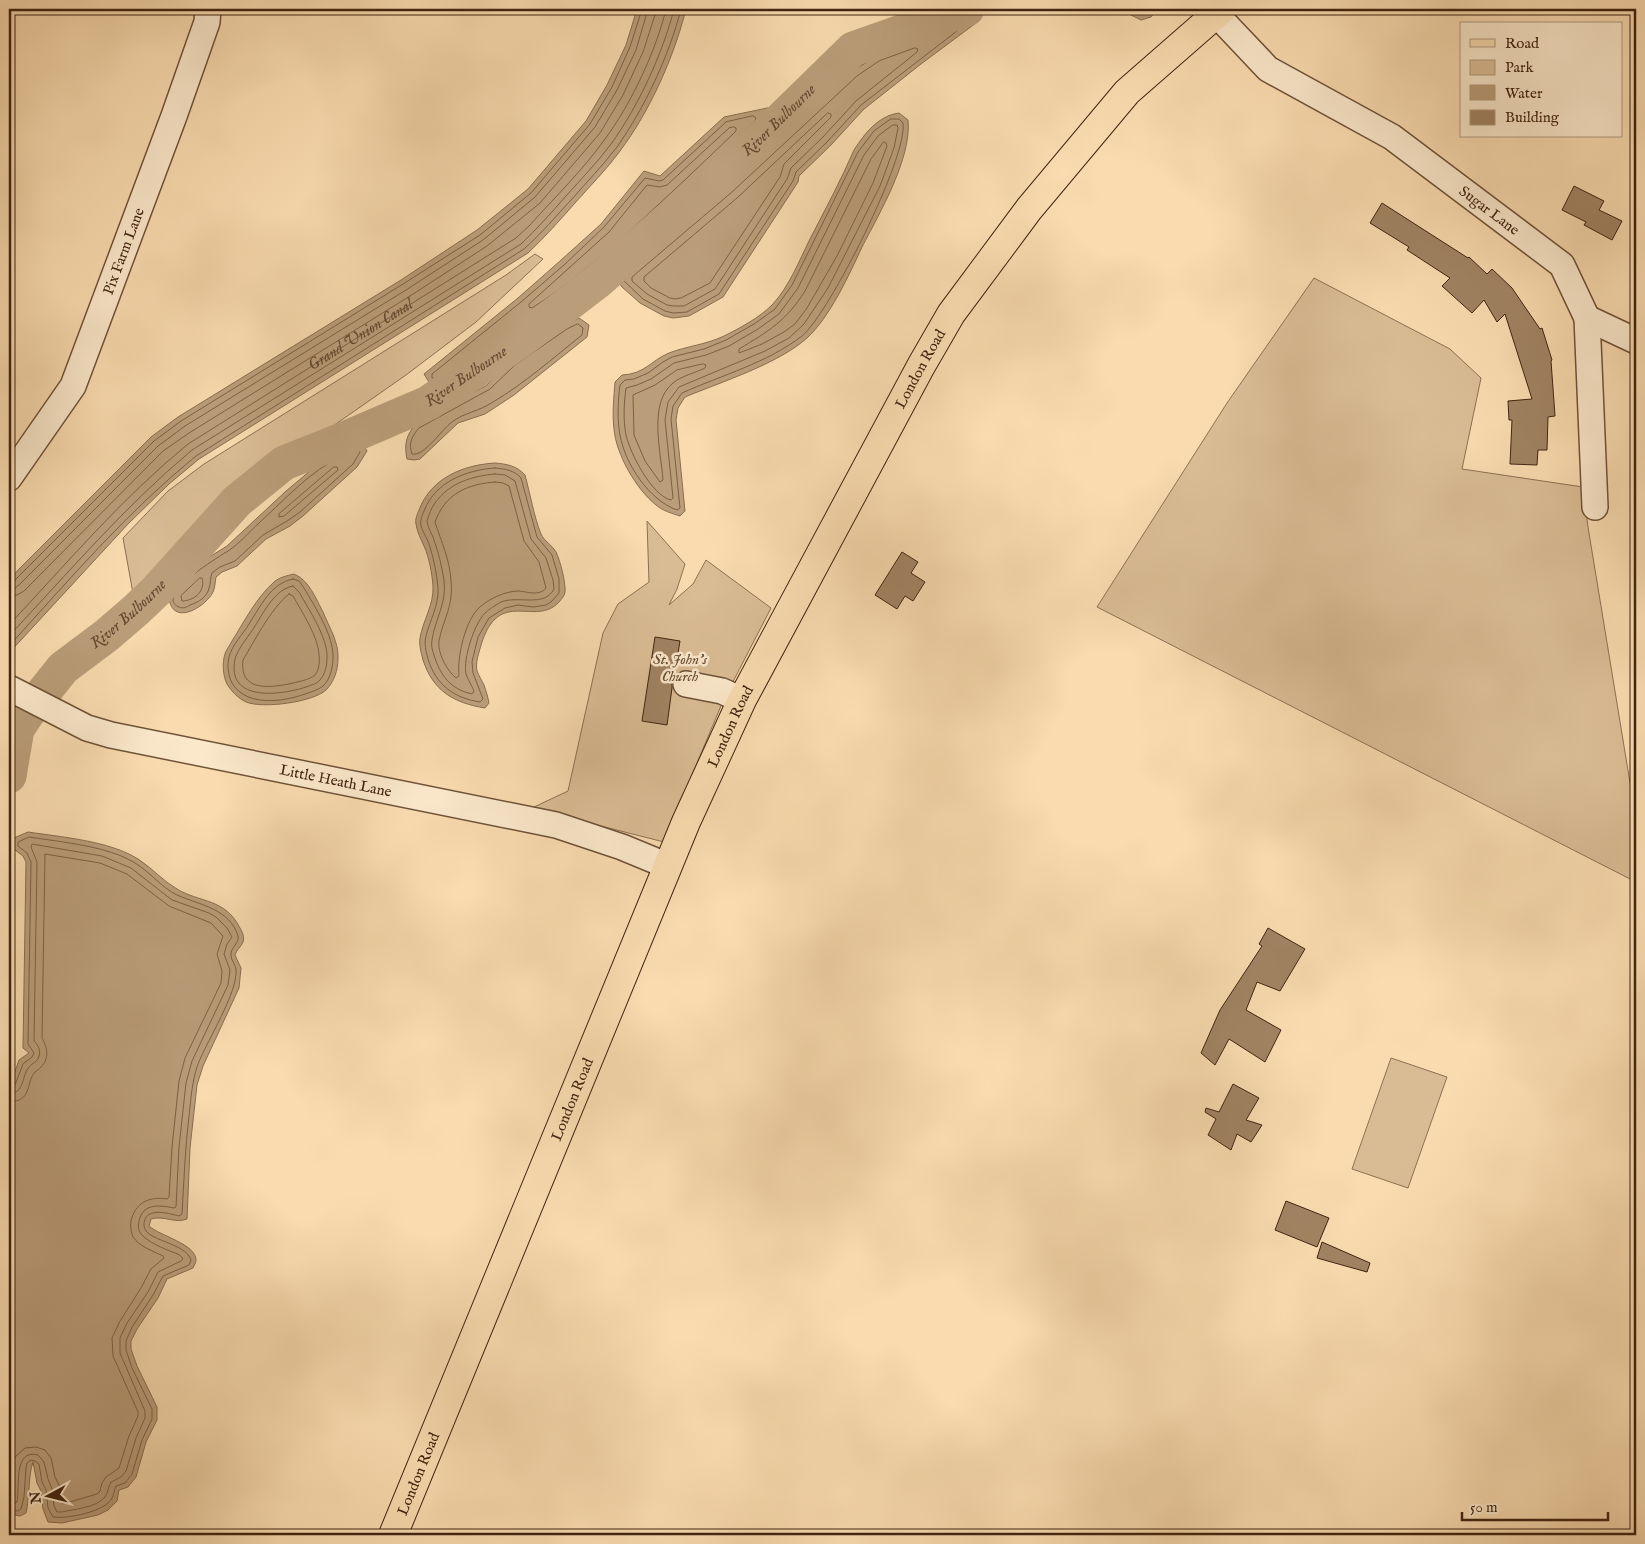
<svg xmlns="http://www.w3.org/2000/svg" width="1645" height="1544" viewBox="0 0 1645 1544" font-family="'IM FELL English',serif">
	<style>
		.green { fill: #dabc94; stroke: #8e7052 }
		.water { fill: #ba9d79; stroke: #8a6d4f }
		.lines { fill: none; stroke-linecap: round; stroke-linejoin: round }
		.shore { stroke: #7e6044; stroke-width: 1 }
		.river { stroke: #ba9d79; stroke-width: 35 }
		.building { fill: #a18363; stroke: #412410 }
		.minor-casing { stroke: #6f5238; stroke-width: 28 }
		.major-casing { stroke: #412410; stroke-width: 30 }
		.minor { stroke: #fbe8cb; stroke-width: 25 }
		.major { stroke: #f9dbaf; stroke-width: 28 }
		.labels { text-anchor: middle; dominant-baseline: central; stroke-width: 5; stroke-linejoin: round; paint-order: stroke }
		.street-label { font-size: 15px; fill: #412410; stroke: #fbe8cb }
		.park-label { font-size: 15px; font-style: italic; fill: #674a31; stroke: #fbe8cb }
		.water-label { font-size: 16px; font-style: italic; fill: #654830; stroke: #fbe8cb }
	</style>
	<rect width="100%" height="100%" fill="#f9dbaf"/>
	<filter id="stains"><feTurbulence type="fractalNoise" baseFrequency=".004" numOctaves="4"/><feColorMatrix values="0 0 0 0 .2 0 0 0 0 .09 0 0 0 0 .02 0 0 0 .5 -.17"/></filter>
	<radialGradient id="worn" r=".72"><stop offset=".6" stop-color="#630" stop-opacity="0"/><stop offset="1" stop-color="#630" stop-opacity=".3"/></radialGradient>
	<path class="green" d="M 535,254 L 543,259 L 476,322 L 406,375 L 323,433 L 237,501 L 156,591 L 136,610 L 123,538 L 168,491 L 204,464 L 506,275 Z
		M 1314,278 L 1450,349 L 1481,378 L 1462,469 L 1583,487 L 1588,527 L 1636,819 L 1636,882 L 1097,607 L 1227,403 Z
		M 647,521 L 685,564 L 677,589 L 669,605 L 693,584 L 706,560 L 771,608 L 723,701 L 664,842 L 597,825 L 596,828 L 532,808 L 568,791 L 603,633 L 618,604 L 649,582 Z
		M 1391,1058 L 1447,1077 L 1408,1188 L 1352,1169 Z"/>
	<path class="water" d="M 637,9 L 686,9 C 674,57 650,111 620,151 C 607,169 590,186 575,203 C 560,220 545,237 528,253 L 199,459 L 169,484 L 128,524 L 9,653 L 9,580 L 20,568 L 151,437 L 178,417 L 401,280 L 477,230 L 528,189 L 586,121 L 607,85 L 626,45 Z
		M 1119,9 L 1118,9 L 1157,9 L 1151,17 L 1141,20 Z
		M 977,13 L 980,20 L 921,64 L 864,109 L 831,145 L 799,176 L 798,182 L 723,297 L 689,316 L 673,318 L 664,316 L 640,303 L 622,287 L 615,278 L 725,184 L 850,67 L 874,51 Z
		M 777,106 L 691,191 L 616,258 L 589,280 L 552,308 L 489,348 L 432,387 L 424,374 L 518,298 L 560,261 L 601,224 L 644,171 L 660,176 L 724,117 Z
		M 899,113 L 908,120 C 912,158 879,214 862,247 C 849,275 830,317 807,338 C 778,364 721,382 685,397 L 678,408 L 676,420 L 685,511 L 680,516 C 671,513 663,511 656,505 C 636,489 616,454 614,429 C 612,413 614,397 615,382 L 622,375 C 645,374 650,361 669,353 C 687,346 705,345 724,336 C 740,328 759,318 772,305 C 789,287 799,261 810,239 C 825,210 841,180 854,150 C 865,133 878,116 899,113 Z
		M 579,318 L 589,325 L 587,337 L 514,395 L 485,414 L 458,423 L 420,459 L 414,460 L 407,459 C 404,444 406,435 416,424 L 487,385 L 512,361 L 565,325 Z
		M 357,443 L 364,446 L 367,451 L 357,467 L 303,516 L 290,526 L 266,539 L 237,566 L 222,572 L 216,577 C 215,582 215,588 213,592 C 207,605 177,625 170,603 C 169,600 169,595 170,592 L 183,577 L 206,559 L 227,546 L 285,492 L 317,465 L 334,454 Z
		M 495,463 C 507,464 517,466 525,475 C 530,493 534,517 541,534 C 544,541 552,545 556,552 C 560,560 566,583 565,592 C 564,597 562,598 559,602 C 535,628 499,586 481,645 C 479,653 475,663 477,671 C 479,676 482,681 484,685 C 486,691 488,697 489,703 L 485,708 C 454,703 433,691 423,660 C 421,652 419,646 420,638 C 423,620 434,605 433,586 C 432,573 429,557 424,546 C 421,539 417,532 416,524 C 415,519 417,515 419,510 C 431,478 463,465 495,463 Z
		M 294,574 C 309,580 316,599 323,612 C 329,627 339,642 338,659 C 338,670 334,682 326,690 C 313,702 263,709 246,702 C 238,698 232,692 227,684 C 223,676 222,663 225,654 C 226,650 230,645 232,641 C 244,622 256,598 274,582 C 280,577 286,576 294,574 Z
		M 10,716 L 27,720 L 9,801 L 9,723 Z
		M 28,832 C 61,837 110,841 138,859 C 152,868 163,881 177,889 C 200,903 225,898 240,928 C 242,932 245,937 243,942 C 241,947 237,949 235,955 L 241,968 L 239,988 L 203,1066 L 197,1085 L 190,1148 L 187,1219 C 175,1224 164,1215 151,1219 L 149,1226 C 160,1236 196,1244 196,1260 C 196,1263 194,1265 193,1268 L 167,1279 L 158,1298 L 137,1329 L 131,1341 L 131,1349 L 137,1366 L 157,1407 L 157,1420 L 146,1442 L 136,1477 L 128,1487 L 119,1490 L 117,1501 L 108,1510 L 98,1515 L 62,1523 L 48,1522 L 43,1509 L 41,1491 L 37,1483 L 33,1462 C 28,1476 30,1496 26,1513 L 20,1516 L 9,1514 L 9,1089 L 19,1060 L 29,1053 L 23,1048 L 26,862 L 23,856 L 15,850 L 9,851 L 9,840 Z"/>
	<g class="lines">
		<g class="shore">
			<path d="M 955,26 L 958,28 L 957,31 L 861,105 L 827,142 L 796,172 L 793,181 L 719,294 L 687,312 L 673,313 L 665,311 L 643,299 L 622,279 L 623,277 L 728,188 L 853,71 L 876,56 Z"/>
			<path d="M 915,48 L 918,49 L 917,52 L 856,101 L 823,137 L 791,168 L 787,179 L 715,289 L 684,306 L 674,306 L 667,305 L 647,294 L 632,281 L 632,277 L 732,192 L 857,76 L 879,61 Z"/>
			<path d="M 828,113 L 831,114 L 831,117 L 784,164 L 780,177 L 710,283 L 681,298 L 675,299 L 670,298 L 651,288 L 644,281 L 644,277 L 737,198 Z"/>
			<path d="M 753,116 L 756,118 L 755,121 C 701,174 647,229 587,276 C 555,301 520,321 486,344 C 469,355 452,367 435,378 L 432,378 L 432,374 L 521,302 L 564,265 L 604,227 L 645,178 L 659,181 L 663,180 L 726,122 Z"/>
			<path d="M 891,119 L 899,119 L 903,123 C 908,157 829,314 802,336 C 767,363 722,375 682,393 L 673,406 L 671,419 L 680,508 L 677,510 C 649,500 625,464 620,435 C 617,420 618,400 620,385 L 625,380 L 634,379 L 648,373 L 663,362 L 672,357 L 704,349 L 726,340 L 754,324 L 775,309 L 792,285 L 858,152 L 874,131 Z"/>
			<path d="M 893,125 L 897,125 L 898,128 L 894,148 L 880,186 L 828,288 L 804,324 L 789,338 L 765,351 L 679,387 L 668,402 L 665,420 L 673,498 L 671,500 C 652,496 630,453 626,435 C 623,420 624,402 626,388 L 637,385 L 651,379 L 674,363 L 706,355 L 729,346 L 758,329 L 779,314 L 798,288 L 864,155 L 878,136 Z"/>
			<path d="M 734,127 L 736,128 L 736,131 C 702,164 668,196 633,228 C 601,257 568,285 532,308 L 529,307 L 529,304 L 609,232 L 647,185 L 660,187 L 667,185 L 729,128 Z"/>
			<path d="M 884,142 L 886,143 L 887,146 L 873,183 L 837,256 L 807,308 L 795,324 L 784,332 L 762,344 L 739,353 L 739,349 C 769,331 786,321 805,291 L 871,159 Z"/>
			<path d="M 578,324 L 583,328 L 582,335 C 553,358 525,383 493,402 C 480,411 463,413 452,422 C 442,429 424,457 412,454 C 408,443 412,436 419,428 L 490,389 L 515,365 L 567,329 Z"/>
			<path d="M 703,364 L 706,365 L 705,368 C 695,373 681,376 673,383 C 648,403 661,452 663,480 L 660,482 L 645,461 L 634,435 L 633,395 L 655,385 L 677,370 Z"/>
			<path d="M 356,449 L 359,450 L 360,452 L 353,464 L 300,512 L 287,521 L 263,535 L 235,561 L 220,567 L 212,573 C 210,578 211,583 209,588 C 207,597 199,602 190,605 C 187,607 183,609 179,607 C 153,596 220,556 228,551 C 239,544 249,532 259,523 C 281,503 303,479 329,463 C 337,457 347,454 356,449 Z"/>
			<path d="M 334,467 L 337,467 L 338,470 L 284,516 L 279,517 L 279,514 Z"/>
			<path d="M 495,468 C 505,469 514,470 521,478 L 537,537 L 552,555 L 559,579 L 559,593 L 551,602 L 546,605 L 533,607 L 518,605 L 505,608 L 489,618 L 478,637 L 472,662 L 473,673 L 483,699 L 480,702 C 454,698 436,685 428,659 C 426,651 424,644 426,636 C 430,620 439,605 438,588 C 437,575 434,560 430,547 C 428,539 423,533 421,526 C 420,520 422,516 424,511 C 435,482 466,470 495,468 Z"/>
			<path d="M 495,474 L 505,475 L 515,481 L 531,539 L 546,558 L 553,580 L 554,589 C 544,608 519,595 501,602 C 496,605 489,609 485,613 C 474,624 463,659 466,674 C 468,680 472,686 474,691 L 472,694 C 450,689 440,675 434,655 C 432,650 431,645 432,640 C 435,619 447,603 444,580 C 442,568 439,554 435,543 C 433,535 428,529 427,521 C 429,515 431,508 435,503 C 449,483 472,476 495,474 Z"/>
			<path d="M 495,482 L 503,483 L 509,486 L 524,541 L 539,562 L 546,588 C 539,597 526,591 517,591 C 504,592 491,598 481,606 C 465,619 457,657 459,676 L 456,678 C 447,671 437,652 439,641 C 443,619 454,606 451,581 C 450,560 441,541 435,522 C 445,494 467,484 495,482 Z"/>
			<path d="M 200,578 L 202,578 C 206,591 194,601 182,601 L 181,596 Z"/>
			<path d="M 293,579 L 299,581 L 304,588 C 315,607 334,636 333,658 C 333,667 330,680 323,686 C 318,690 311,692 305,694 C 283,702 246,707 232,683 C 228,675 227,665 229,657 C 232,645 243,634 249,624 C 260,607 271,583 293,579 Z"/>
			<path d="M 9,583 L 14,581 L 154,441 L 181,421 L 403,284 L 480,235 L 531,193 L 590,124 L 612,87 L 630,47 L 642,9"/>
			<path d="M 293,586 L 299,592 C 309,610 328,638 327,658 C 327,666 325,674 320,680 C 317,684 311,685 306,687 C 282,695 226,703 235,659 C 238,648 249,636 255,626 C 264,612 275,589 293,586 Z"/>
			<path d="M 9,589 L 15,588 L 19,585 L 158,446 L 185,426 L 406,290 L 483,240 L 535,197 L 595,127 L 617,90 L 636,50 L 648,9"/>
			<path d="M 289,594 L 293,596 C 302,612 319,638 319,656 C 320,661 319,670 315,675 C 310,680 296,682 289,684 C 268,688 239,691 243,660 C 255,640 271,608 289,594 Z"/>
			<path d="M 9,596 L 17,595 L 24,591 L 163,451 L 189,433 L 410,296 L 487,246 L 540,203 L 600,133 L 623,95 L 643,52 L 655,15 L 656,9"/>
			<path id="s1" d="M 9,625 C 67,563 122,498 188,444 L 516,238 L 530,225 C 555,197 583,170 605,139 C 631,104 656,51 666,9"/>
			<path d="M 9,636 C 68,573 125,506 192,450 L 521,244 C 537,229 551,213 566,196 C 581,179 597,163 611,144 C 638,107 663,53 674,9"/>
			<path d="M 9,646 C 69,580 127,512 196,456 L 524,249 C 542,233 556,216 572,199 C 587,182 603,165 617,147 C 645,107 669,56 681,9"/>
			<path d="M 9,720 L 19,723 L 20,726 L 9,778"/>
			<path d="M 9,1088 L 15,1085 L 23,1064 L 32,1057 L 34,1053 L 28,1044 L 31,862 L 27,853 L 18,846 L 18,842 L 29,837 C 61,842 108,846 135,863 C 150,872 162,888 177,895 C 200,905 230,909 238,936 C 240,943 230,947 231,956 C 231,960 236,965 236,970 C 238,992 207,1041 198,1064 C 192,1081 191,1098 189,1116 C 185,1149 184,1181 182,1214 L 179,1216 C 168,1213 143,1206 144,1226 C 145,1241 185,1242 191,1260 L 189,1265 L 163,1276 L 153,1295 L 132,1327 L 126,1341 L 126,1350 L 132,1368 L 152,1409 L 152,1419 L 142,1440 L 132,1474 L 125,1483 L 116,1486 C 114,1490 114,1495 112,1498 C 105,1512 67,1519 53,1517 L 48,1508 L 46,1490 L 42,1482 L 39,1464 L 35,1461 L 31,1460 L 27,1463 L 26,1468 L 24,1497 L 21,1509 L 18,1511 L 9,1510"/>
			<path d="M 9,1094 C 25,1093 21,1077 29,1067 C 32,1063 38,1062 39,1056 C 41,1050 38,1045 34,1041 L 37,862 L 31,847 L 32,844 L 102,856 L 131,868 L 172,900 L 209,913 L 216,917 L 227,928 L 232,937 L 227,944 L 224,954 L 230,970 L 228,985 L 192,1061 L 186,1083 L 179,1147 L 176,1207 L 174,1208 C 159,1205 143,1203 139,1221 C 138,1227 138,1231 142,1235 C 152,1245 168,1250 180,1255 L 183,1259 L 181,1261 L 158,1272 L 148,1292 L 127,1323 L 120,1338 L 120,1353 L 145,1411 L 145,1418 L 136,1438 L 126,1471 L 121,1477 L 111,1482 C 108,1487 108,1493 105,1497 C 96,1508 74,1509 62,1512 L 57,1512 L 54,1506 L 52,1489 L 48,1479 L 44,1462 L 38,1455 C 13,1448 20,1488 17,1502 L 14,1504 L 9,1503"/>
			<path d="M 9,1102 C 33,1101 25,1084 35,1072 C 37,1070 40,1069 41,1067 C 50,1058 47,1047 42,1038 L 45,854 L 100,863 L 127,874 L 169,906 L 211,923 L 223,936 L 217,954 L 222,971 L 221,983 L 185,1058 L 179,1081 L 172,1147 L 169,1197 L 167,1199 C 149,1196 135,1203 131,1221 C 130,1226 131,1232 133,1237 C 140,1247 153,1251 163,1256 L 164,1258 L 151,1269 L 141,1288 L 120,1321 L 112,1338 L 113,1356 L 138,1412 L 138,1416 L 129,1436 L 119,1468 L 106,1477 L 102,1483 L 100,1491 L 97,1494 L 63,1504 L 61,1502 L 60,1487 L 55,1477 L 51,1458 L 45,1450 L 36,1447 L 25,1448 L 15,1457 L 12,1468 L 11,1494 L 9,1496"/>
		</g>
		<path class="river" id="s2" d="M 9,776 L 17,729 L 31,708 L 63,668 L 107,635 L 136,610 L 156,591 L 237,501 L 284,463 L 337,442 L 428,403 L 521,340 L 598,281 L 759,141 L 853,49 L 967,9"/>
	</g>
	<path class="building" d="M 1574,186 L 1604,201 L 1599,210 L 1622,221 L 1612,240 L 1584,225 L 1586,222 L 1562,210 Z
		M 1382,203 L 1468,258 L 1469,257 L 1487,274 L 1492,269 L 1512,288 L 1540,329 L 1542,328 L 1552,360 L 1551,361 L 1555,416 L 1548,417 L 1547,450 L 1538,450 L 1537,465 L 1510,464 L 1512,420 L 1509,420 L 1508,401 L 1532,399 L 1505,314 L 1497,322 L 1484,300 L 1472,313 L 1442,286 L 1450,278 L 1407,250 L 1409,247 L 1370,223 Z
		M 902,552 L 918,562 L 911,573 L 925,582 L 913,601 L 905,596 L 897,609 L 875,595 Z
		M 655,637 L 680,641 L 674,677 L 672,682 L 672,688 L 667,725 L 642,721 Z
		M 1268,928 L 1305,949 L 1280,991 L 1257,982 L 1246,1010 L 1281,1030 L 1265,1062 L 1229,1039 L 1215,1065 L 1201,1053 L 1220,1010 L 1262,946 L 1259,944 Z
		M 1233,1084 L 1259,1098 L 1246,1120 L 1262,1125 L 1251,1142 L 1237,1134 L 1231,1150 L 1208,1135 L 1216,1119 L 1205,1112 L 1206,1108 L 1219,1112 Z
		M 1286,1201 L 1329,1218 L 1317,1247 L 1275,1230 Z
		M 1322,1242 L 1370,1263 L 1367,1272 L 1317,1258 Z"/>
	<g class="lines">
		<g class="minor-casing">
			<g id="minor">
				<path id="s3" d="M 1216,14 L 1268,69 L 1392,137 L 1562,265 L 1587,318 L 1595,507"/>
				<path d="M 1587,318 L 1636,341"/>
				<path id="s4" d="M 9,478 L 73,386 L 174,116 L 207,22 L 208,9"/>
				<path d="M 686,684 L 722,691 L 742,700"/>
				<path id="s5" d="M 9,688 L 87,728 L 111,735 L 556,825 L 622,847 L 668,866"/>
			</g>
		</g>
		<g class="major-casing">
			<g id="major">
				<path id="s6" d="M 393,1535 L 686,822 L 742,700 L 921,366 L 951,314 L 1029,209 L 1127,92 L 1222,9"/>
			</g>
		</g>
		<use href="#minor" class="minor"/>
		<use href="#major" class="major"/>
	</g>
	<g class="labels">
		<g class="street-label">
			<text stroke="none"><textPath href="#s3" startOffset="339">Sugar Lane</textPath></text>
			<text stroke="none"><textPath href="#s4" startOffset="256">Pix Farm Lane</textPath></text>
			<text stroke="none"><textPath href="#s6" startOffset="1281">London Road</textPath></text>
			<text stroke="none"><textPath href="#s6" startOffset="876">London Road</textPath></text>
			<text stroke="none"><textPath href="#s5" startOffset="342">Little Heath Lane</textPath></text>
			<text stroke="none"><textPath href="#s6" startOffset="471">London Road</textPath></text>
			<text stroke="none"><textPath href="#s6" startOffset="66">London Road</textPath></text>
		</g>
		<g class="park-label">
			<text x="680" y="659">St. John's<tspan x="680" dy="17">Church</tspan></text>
		</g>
		<g class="water-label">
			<text stroke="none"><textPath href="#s2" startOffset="1034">River Bulbourne</textPath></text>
			<text stroke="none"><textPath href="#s1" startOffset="459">Grand Union Canal</textPath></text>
			<text stroke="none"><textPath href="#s2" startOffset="629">River Bulbourne</textPath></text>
			<text stroke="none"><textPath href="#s2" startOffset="209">River Bulbourne</textPath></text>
		</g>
	</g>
	<rect width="1645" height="1544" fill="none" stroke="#f9dbaf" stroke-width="30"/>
	<rect x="10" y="10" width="1625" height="1524" fill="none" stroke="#412410" stroke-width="2.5"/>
	<rect x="15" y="15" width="1615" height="1514" fill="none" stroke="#412410"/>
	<rect x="1460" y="22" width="162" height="115" fill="#fbe8cb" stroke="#b19a80"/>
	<rect x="1470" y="39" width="25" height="8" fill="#f9dbaf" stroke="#b19a80"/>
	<text x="1505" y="48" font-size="15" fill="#412410">Road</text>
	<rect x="1470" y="60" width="25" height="15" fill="#dabc94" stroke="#b19a80"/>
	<text x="1505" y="72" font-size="15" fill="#412410">Park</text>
	<rect x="1470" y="85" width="25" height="15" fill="#ba9d79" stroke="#b19a80"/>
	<text x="1505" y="98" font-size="15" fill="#412410">Water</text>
	<rect x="1470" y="110" width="25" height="15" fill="#a18363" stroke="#b19a80"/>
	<text x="1505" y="122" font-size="15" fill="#412410">Building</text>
	<g transform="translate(48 1496) rotate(263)" stroke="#fbe8cb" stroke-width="4" paint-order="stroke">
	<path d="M0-4L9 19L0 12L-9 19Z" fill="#412410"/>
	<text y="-8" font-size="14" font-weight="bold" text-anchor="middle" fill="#412410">N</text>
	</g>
	<path d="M1462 1512v8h146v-8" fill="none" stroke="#412410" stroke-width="2.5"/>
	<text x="1470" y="1512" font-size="15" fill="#412410" stroke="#fbe8cb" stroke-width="4" paint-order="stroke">50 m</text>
	<rect width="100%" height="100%" filter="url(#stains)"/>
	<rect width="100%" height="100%" fill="url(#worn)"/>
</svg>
